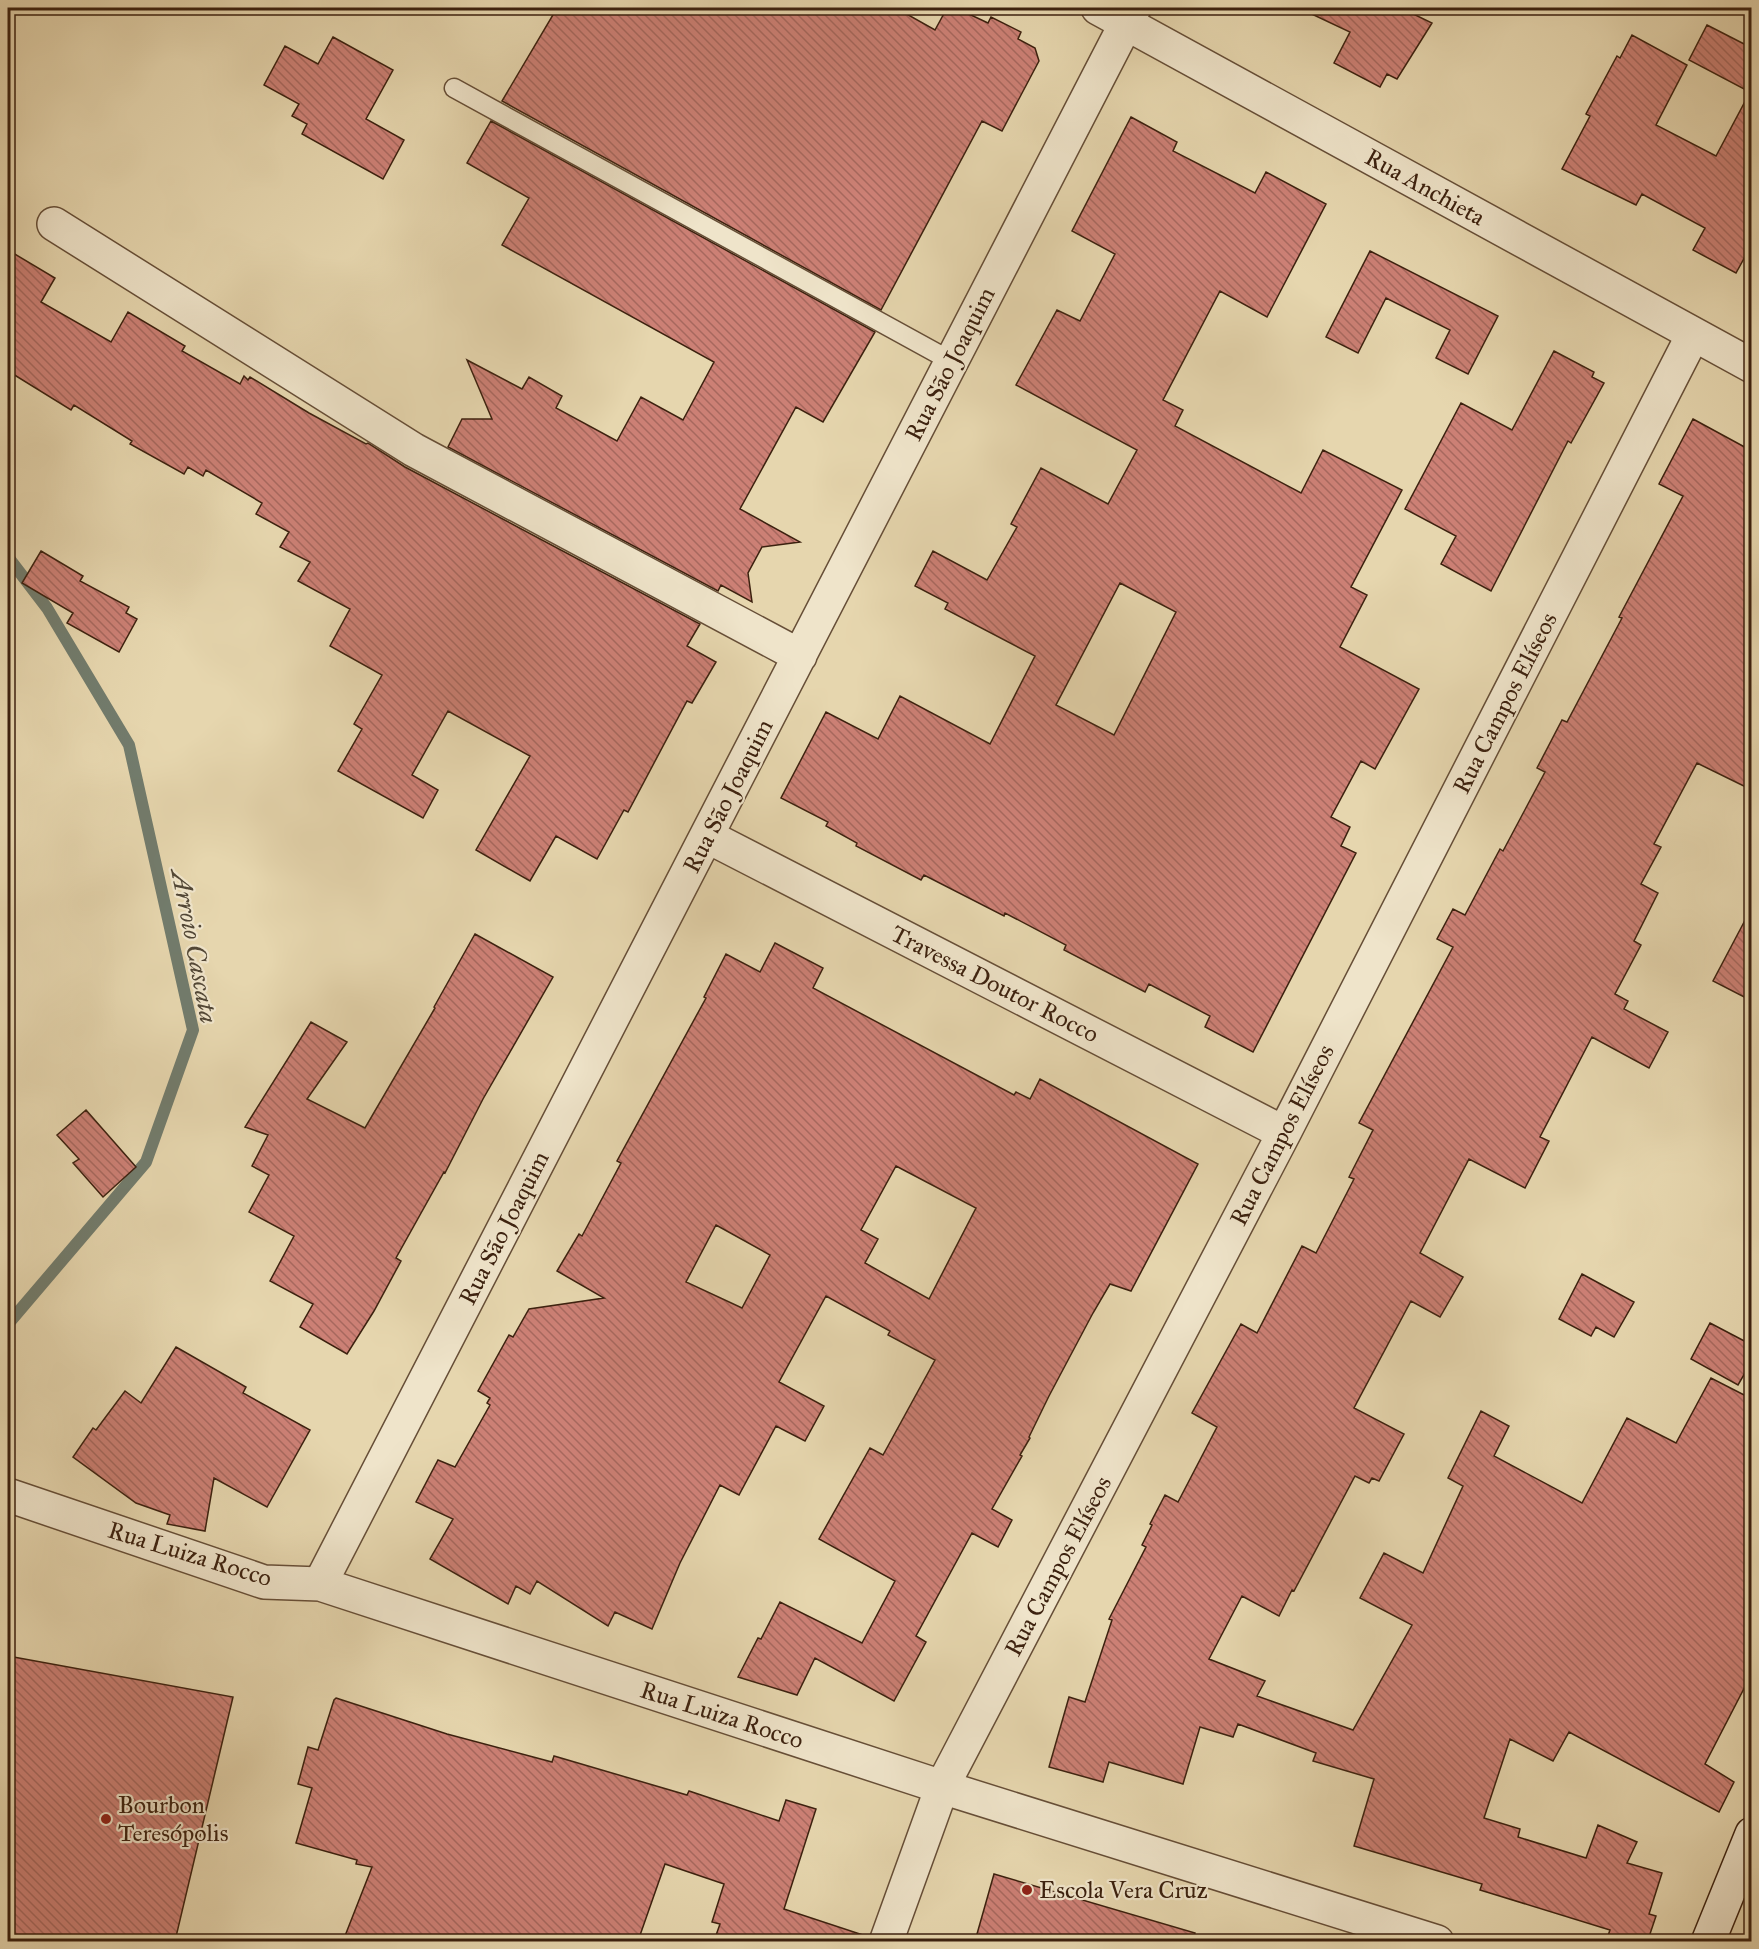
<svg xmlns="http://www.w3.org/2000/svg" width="1759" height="1949" viewBox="0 0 1759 1949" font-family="'IM FELL Great Primer',serif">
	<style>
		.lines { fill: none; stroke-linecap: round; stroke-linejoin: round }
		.stream { stroke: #727c6d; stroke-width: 12 }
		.building { fill: url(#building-back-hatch); stroke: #3c210f; stroke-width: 1.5; fill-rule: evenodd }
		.service-casing { stroke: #664e37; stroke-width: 21 }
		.minor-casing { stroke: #664e37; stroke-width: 36 }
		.tertiary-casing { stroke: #664e37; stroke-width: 36 }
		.secondary-casing { stroke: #3c210f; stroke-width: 36 }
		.service { stroke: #efe4ca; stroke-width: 18 }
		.minor { stroke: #efe4ca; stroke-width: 33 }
		.tertiary { stroke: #efe4ca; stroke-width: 33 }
		.secondary { stroke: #efe4ca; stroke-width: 33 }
		.poi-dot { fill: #8f2418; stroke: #efe4ca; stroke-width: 2 }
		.labels { text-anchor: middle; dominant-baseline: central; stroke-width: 4.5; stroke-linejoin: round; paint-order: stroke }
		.street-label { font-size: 24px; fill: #3c210f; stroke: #efe4ca }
		.poi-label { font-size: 24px; fill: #3c210f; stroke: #efe4ca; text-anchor: start }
		.water-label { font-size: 26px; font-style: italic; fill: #524736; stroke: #efe4ca }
	</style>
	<defs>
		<pattern id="building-back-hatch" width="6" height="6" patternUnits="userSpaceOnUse" patternTransform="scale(1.5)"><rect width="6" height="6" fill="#cc8075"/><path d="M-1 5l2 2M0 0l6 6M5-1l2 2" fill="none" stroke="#a7685e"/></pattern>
	</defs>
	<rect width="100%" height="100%" fill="#e6d6ae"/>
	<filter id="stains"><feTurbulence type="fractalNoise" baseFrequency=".00333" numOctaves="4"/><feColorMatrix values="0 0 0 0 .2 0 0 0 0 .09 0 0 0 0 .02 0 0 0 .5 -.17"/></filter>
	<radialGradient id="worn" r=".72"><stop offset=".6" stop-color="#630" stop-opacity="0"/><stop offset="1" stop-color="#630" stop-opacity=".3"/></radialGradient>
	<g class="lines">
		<path class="stream" d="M 8,557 L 47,608 L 129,745 L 193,1030 L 146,1162 L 8,1324"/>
	</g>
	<path class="building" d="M 557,8 L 896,8 L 935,30 L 947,8 L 956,8 L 988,23 L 991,17 L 1021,32 L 1018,39 L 1035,48 L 1039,61 L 1002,131 L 982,121 L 881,310 L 502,101 Z
		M 1299,8 L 1401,8 L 1432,23 L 1397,79 L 1387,74 L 1380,87 L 1334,63 L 1350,32 Z
		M 1707,25 L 1752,48 L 1752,244 L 1736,273 L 1693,250 L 1705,228 L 1642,194 L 1636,205 L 1562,169 L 1590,116 L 1586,114 L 1617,56 L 1620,58 L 1632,35 L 1687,65 L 1656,125 L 1716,156 L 1750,92 L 1689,60 Z
		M 333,37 L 393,70 L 366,119 L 404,140 L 383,179 L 302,134 L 307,124 L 292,116 L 299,104 L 264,85 L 285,46 L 318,64 Z
		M 1131,117 L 1177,142 L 1173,151 L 1255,193 L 1266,172 L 1326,204 L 1267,317 L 1220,291 L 1163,400 L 1183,410 L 1175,426 L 1301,493 L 1323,450 L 1402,490 L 1351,587 L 1367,595 L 1340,647 L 1419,689 L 1375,769 L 1361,761 L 1331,817 L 1350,827 L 1341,846 L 1356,853 L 1253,1052 L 1205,1027 L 1210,1016 L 1149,984 L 1145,992 L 1064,950 L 1066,945 L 1005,913 L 1004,916 L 924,875 L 921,880 L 856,846 L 857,843 L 826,826 L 828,822 L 781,798 L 826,712 L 878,739 L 900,696 L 990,744 L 1035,656 L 945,609 L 948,603 L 915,586 L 933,551 L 987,580 L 1017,527 L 1011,524 L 1041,468 L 1108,504 L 1137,450 L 1016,385 L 1057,310 L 1080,321 L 1115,254 L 1072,231 ZM 1120,583 L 1176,612 L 1114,735 L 1056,705 Z
		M 491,121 L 875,332 L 823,422 L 796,407 L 740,509 L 800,542 L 762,547 L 748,573 L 752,602 L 721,585 L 718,591 L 448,447 L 462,419 L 492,419 L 467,360 L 522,389 L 529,377 L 562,396 L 556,408 L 617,441 L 641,397 L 683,420 L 714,362 L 502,245 L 529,198 L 467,163 Z
		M 8,250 L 55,278 L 41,302 L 111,342 L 128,312 L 185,346 L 182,351 L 240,384 L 244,376 L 248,380 L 250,377 L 309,413 L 366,444 L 368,443 L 405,467 L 700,624 L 687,646 L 716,662 L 692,703 L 687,701 L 628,812 L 624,810 L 597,859 L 556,836 L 530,881 L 476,850 L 530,756 L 448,711 L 412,775 L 438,790 L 423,818 L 338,771 L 362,729 L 354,724 L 382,675 L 330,646 L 350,609 L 298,581 L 310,562 L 280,547 L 289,532 L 256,514 L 262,503 L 206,470 L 203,476 L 188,467 L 184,474 L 130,444 L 132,441 L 74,405 L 71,410 L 8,371 Z
		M 1370,251 L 1498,316 L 1468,374 L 1436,358 L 1450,330 L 1386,298 L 1358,353 L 1326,337 Z
		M 1554,351 L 1594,372 L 1592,377 L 1604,383 L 1571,443 L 1568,441 L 1491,591 L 1441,564 L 1456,536 L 1405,509 L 1461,403 L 1512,430 Z
		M 1693,419 L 1752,451 L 1752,790 L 1697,763 L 1654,844 L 1661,847 L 1641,884 L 1658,893 L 1634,941 L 1641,945 L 1615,994 L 1628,1001 L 1624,1009 L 1668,1032 L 1649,1068 L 1592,1037 L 1540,1137 L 1549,1141 L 1525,1188 L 1469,1159 L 1420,1253 L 1463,1277 L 1440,1317 L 1411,1301 L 1354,1408 L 1404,1434 L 1379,1481 L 1372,1478 L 1369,1483 L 1355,1476 L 1294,1591 L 1292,1590 L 1279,1616 L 1242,1596 L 1209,1659 L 1265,1681 L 1257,1696 L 1353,1730 L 1412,1625 L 1360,1598 L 1384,1553 L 1423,1573 L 1463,1486 L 1448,1478 L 1481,1411 L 1509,1426 L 1494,1456 L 1582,1503 L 1627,1418 L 1676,1443 L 1711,1378 L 1752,1399 L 1752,1673 L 1705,1764 L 1734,1782 L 1719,1812 L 1569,1732 L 1553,1761 L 1510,1739 L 1484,1818 L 1520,1829 L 1518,1837 L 1586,1858 L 1598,1825 L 1637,1842 L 1627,1863 L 1662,1873 L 1649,1914 L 1656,1916 L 1649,1937 L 1640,1941 L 1606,1941 L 1610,1930 L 1480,1890 L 1482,1884 L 1354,1846 L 1374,1779 L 1313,1761 L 1316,1753 L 1238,1724 L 1233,1737 L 1200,1727 L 1183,1784 L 1109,1762 L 1103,1782 L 1049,1767 L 1069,1697 L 1085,1702 L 1112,1620 L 1109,1619 L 1146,1547 L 1142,1545 L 1152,1525 L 1150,1524 L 1165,1495 L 1178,1502 L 1217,1427 L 1192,1413 L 1241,1324 L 1257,1333 L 1302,1246 L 1316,1253 L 1354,1179 L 1349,1177 L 1373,1130 L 1359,1123 L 1453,947 L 1437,939 L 1453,909 L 1465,915 L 1500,849 L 1503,851 L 1545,772 L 1537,768 L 1562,720 L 1567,722 L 1622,618 L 1619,617 L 1683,496 L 1659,484 Z
		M 41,551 L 83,576 L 80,581 L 129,607 L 126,613 L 137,619 L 119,652 L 67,623 L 73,613 L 22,583 Z
		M 1752,907 L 1752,1001 L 1713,981 Z
		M 475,934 L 553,977 L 483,1099 L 445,1173 L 444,1172 L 396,1258 L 401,1261 L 374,1311 L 347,1354 L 300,1327 L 313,1304 L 270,1281 L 294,1236 L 249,1212 L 269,1175 L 252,1166 L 268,1135 L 245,1127 L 311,1022 L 347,1042 L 307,1099 L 365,1128 L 435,1008 L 434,1007 Z
		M 775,943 L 823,968 L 813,988 L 1014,1095 L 1016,1092 L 1030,1099 L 1040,1079 L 1198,1164 L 1131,1291 L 1110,1284 L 1093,1313 L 1049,1396 L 1029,1437 L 1030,1438 L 1020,1455 L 1022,1456 L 992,1509 L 1012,1520 L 998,1547 L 972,1533 L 916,1636 L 926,1642 L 894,1701 L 815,1658 L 797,1695 L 738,1677 L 758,1638 L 761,1639 L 780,1602 L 862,1643 L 895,1581 L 819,1539 L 870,1448 L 883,1455 L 935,1360 L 888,1335 L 890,1331 L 826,1296 L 779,1382 L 824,1406 L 805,1441 L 776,1426 L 739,1495 L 720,1485 L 680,1563 L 652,1629 L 615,1612 L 608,1626 L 537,1581 L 530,1594 L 516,1586 L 508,1604 L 430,1559 L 453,1519 L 416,1502 L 438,1460 L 455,1467 L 490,1405 L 487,1403 L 490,1398 L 478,1391 L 509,1335 L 513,1337 L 529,1309 L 604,1298 L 557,1271 L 579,1234 L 582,1236 L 621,1163 L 617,1161 L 706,998 L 704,997 L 726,954 L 760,972 ZM 896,1166 L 976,1208 L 929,1299 L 865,1263 L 878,1239 L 861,1230 ZM 716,1225 L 770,1255 L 742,1308 L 686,1282 Z
		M 86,1110 L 136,1167 L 103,1197 L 73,1163 L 79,1159 L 57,1135 Z
		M 1582,1274 L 1634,1302 L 1614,1337 L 1596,1327 L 1591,1336 L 1559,1319 Z
		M 1710,1323 L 1752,1345 L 1752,1361 L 1738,1385 L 1691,1359 Z
		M 176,1347 L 246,1387 L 243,1393 L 310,1430 L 267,1507 L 214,1478 L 205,1531 L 167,1524 L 170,1515 L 136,1503 L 73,1457 L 93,1428 L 96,1430 L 125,1391 L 141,1403 Z
		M 8,1656 L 233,1697 L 175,1941 L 8,1941 Z
		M 336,1698 L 447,1734 L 552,1762 L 554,1756 L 687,1795 L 689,1791 L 779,1821 L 786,1800 L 816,1809 L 784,1909 L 863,1935 L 862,1941 L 714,1941 L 720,1924 L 712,1922 L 724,1884 L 665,1864 L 638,1941 L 343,1941 L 372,1867 L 356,1864 L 357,1860 L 296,1843 L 312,1788 L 298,1784 L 308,1747 L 318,1750 L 334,1700 Z
		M 994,1874 L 1195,1933 L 1193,1941 L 975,1941 Z"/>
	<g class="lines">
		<g class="service-casing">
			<path id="service" d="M 454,88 L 951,361"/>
		</g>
		<g class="minor-casing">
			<path id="minor" d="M 54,224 L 414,450 L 800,656
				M 707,836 L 1284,1133
				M 8,1495 L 264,1582 L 320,1584 L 942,1787 L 1284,1133 L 1693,335
				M 320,1584 L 1134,8"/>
		</g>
		<g class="tertiary-casing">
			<path id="tertiary" d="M 1098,8 L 1752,366
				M 886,1942 L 942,1787 L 1437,1942"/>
		</g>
		<g class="secondary-casing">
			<path id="secondary" d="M 1708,1942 L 1752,1834"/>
		</g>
		<use href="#service" class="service"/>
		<use href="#minor" class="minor"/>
		<use href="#tertiary" class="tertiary"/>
		<use href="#secondary" class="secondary"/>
	</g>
	<g class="poi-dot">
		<circle cx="106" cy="1819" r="6"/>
		<circle cx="1027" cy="1890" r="6"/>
	</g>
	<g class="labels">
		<g class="street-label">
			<text transform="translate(1425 187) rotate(29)">Rua Anchieta</text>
			<text transform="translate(950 364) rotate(-63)">Rua São Joaquim</text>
			<text transform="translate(1505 703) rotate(-63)">Rua Campos Elíseos</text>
			<text transform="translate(728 796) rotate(-63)">Rua São Joaquim</text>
			<text transform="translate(995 984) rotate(27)">Travessa Doutor Rocco</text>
			<text transform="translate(1282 1135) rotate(-63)">Rua Campos Elíseos</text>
			<text transform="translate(504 1228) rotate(-63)">Rua São Joaquim</text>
			<text transform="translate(190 1554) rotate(17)">Rua Luiza Rocco</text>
			<text transform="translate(1058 1566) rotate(-62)">Rua Campos Elíseos</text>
			<text transform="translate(722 1715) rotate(18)">Rua Luiza Rocco</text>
		</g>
		<g class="poi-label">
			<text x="118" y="1805">Bourbon<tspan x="118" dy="28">Teresópolis</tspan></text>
			<text x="1039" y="1890">Escola Vera Cruz</text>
		</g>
		<g class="water-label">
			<text transform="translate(195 946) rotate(79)">Arroio Cascata</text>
		</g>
	</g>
	<rect width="1759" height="1949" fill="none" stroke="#e6d6ae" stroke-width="30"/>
	<rect x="9" y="9" width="1741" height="1931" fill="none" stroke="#3c210f" stroke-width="3"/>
	<rect x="15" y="15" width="1729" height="1919" fill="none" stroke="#3c210f" stroke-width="1.5"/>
	<rect width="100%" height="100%" filter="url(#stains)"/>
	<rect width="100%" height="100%" fill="url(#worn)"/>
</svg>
